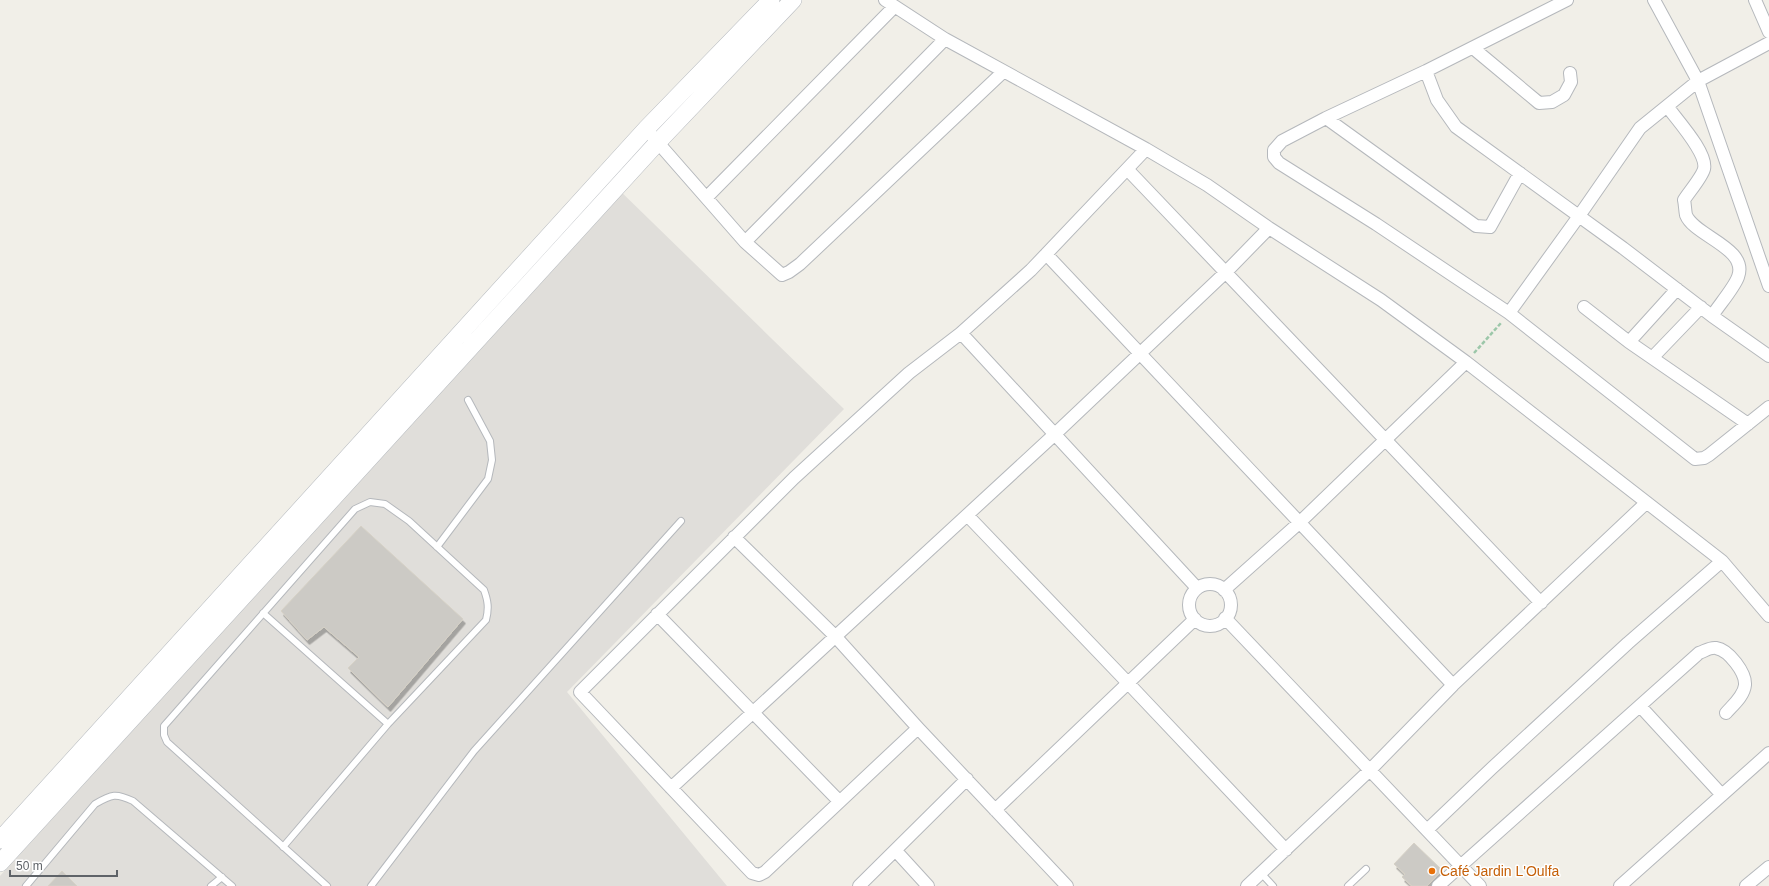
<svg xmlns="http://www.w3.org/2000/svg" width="1769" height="886" viewBox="0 0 1769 886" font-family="Helvetica,sans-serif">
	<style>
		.industrial { fill: #e0deda }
		.building { fill: #cccac5; stroke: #d6d1c6; filter: url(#shadow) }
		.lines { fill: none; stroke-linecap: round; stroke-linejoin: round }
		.lane-casing { stroke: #b5b8bc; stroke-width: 8 }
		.street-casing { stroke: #b5b8bc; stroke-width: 14 }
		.secondary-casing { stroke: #b6babf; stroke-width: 18 }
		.path { stroke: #9cc7a9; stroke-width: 2.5; stroke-dasharray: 4 2; stroke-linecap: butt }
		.lane { stroke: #fff; stroke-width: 6 }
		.street { stroke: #fff; stroke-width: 12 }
		.secondary { stroke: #fff; stroke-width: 17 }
		.food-dot { fill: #e8710a; stroke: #fff; stroke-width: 1.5 }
		.labels { text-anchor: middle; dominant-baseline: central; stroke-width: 3; stroke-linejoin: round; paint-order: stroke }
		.food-label { font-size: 14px; fill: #c56008; stroke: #fff; text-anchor: start }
	</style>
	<defs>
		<filter id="shadow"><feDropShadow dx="2.5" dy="4.5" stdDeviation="0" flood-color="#0004"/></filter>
	</defs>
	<rect width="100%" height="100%" fill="#f1efe8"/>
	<path class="industrial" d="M 613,184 L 844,409 L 567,692 L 727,886 L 0,886 L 0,876 Z"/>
	<path class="building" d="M 361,526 L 463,619 L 388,707 L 348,668 L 359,657 L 324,627 L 307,640 L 281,611 Z
		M 1414,843 L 1442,870 L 1427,886 L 1412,886 L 1402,877 L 1405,874 L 1394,864 Z
		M 62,871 L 77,886 L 48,886 Z"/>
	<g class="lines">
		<g class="lane-casing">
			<path id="lane" d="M 437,547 L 488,479 L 492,460 L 490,441 L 468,400
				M 263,613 L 388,724
				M 283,847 L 388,724 L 486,620 C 489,608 488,601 484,590 L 409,521 L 385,504 L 370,502 L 355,509 L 164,726 L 164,735 L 167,742 L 327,886
				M 1261,873 L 1273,886
				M 26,886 L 95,804 C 112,794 116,793 133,801 L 232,886
				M 211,886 L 222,877
				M 371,886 L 474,751 L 681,521
				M 1348,886 L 1366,869"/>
		</g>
		<g class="street-casing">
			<path id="street" d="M 885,0 L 945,39 L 1146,149 L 1207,185 L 1269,228 L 1381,300 L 1466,362 L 1722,561 L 1769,616
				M 1567,0 L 1426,71 L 1326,118 L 1282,141 L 1274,150 L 1274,157 L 1279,163 L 1376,224 L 1509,313 L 1695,459 L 1704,458 L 1709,455 L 1769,407
				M 1654,0 L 1698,81 L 1769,286
				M 1755,0 L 1769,32
				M 1473,48 L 1539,103 L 1552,102 L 1564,95 L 1571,82 L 1570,73
				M 1426,71 L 1437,100 L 1456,127 L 1623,248 L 1712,316 L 1769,356
				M 1667,106 C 1676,119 1708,153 1704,169 C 1702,177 1689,192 1684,200 C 1685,204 1685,210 1686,215 C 1694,236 1749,248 1738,277 C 1734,288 1719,305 1712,316
				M 1326,118 L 1476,226 L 1490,227 L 1520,173
				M 646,129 L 745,242 L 782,275 L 789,272 L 800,264 L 1003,72
				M 1127,169 L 1541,603
				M 707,197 L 894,7
				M 745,242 L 945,39
				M 1046,254 L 1453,685
				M 1584,307 L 1629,342 L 1748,424
				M 1509,313 L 1579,216 L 1640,128 L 1698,81 L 1769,43
				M 961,333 L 1197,588
				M 1629,342 L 1677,289
				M 1652,358 L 1701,307
				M 967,515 L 1128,683 L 1286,850
				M 734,537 L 835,636 L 918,728 L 1067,886
				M1189 605a21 21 0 1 1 42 0a21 21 0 1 1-42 0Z
				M 1224,590 L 1299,523 L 1466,362
				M 657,614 L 839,801
				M 1225,618 L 1480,886
				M 1640,706 L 1722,795
				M 918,728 L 765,872 L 759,875 L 752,873 L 580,692 L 794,478 L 909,373 L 961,333 L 1031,270 L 1146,149
				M 671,788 L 1055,434 L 1226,272 L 1269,228
				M 995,810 L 1195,619
				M 1427,830 L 1492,768 L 1628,643 L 1722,561
				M 896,851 L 928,886
				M 859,886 L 967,779
				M 1247,886 L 1370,770 L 1453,685 L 1646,503
				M 1438,886 L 1699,653 C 1705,651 1710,647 1716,648 C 1729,650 1746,673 1745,685 C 1744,696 1733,705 1726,713
				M 1620,886 L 1769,753
				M 1746,886 L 1769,867"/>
		</g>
		<g class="secondary-casing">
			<path id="secondary" d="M 0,840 L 646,129 L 771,0
				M 0,863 L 658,142 L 793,0"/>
		</g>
		<path class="path" d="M 1474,353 L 1501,323"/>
		<use href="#lane" class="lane"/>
		<use href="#street" class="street"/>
		<use href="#secondary" class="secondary"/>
	</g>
	<circle class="food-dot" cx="1432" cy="871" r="4"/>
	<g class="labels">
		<g class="food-label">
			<text x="1440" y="871">Café Jardin L'Oulfa</text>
		</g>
	</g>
	<path d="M10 870v6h107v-6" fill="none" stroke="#5f6368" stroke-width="2"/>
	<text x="16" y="870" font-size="12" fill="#5f6368" stroke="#ffffff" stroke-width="3" paint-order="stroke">50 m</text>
</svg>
